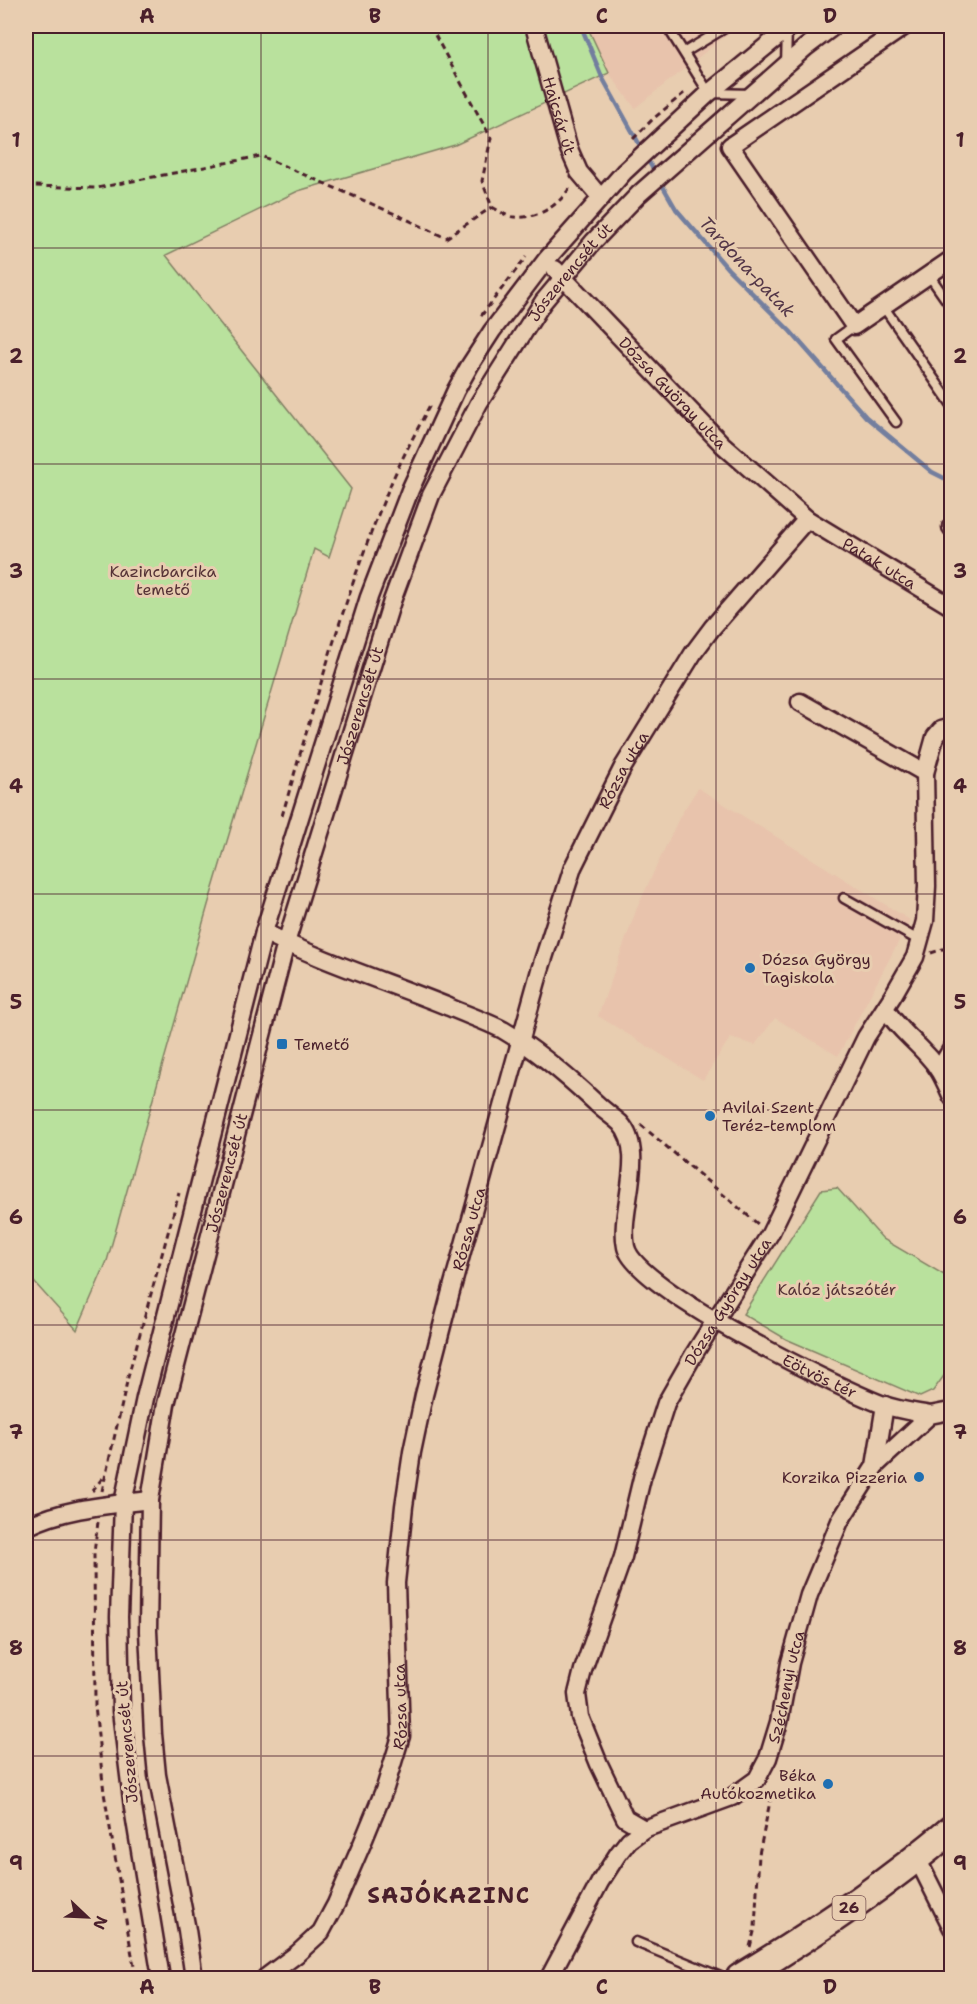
<svg xmlns="http://www.w3.org/2000/svg" width="977" height="2004" viewBox="0 0 977 2004" font-family="'Shantell Sans',sans-serif">
	<style>
		.built { fill: #e8c3ac }
		.green { fill: #b9e19d; stroke: #828064; stroke-width: 1.5 }
		.lines { fill: none; stroke-linecap: round; stroke-linejoin: round }
		.stream { stroke: #737e9e; stroke-width: 4.5 }
		.service-casing { stroke: #4a1f2b; stroke-width: 13 }
		.minor-casing { stroke: #4a1f2b; stroke-width: 21 }
		.primary-casing { stroke: #4a1f2b; stroke-width: 32 }
		.path { stroke: #4a1f2b; stroke-width: 3; stroke-dasharray: 6 4.5; stroke-linecap: butt }
		.service { stroke: #e8cdb0; stroke-width: 8 }
		.minor { stroke: #e8cdb0; stroke-width: 16 }
		.primary { stroke: #e8cdb0; stroke-width: 27 }
		.grid { fill: none; stroke: #4a1f2b; stroke-width: 1.5; stroke-opacity: 0.55 }
		.poi-dot { fill: #1f6fb2; stroke: #e8cdb0; stroke-width: 2 }
		.labels { text-anchor: middle; dominant-baseline: central; stroke-width: 6; stroke-linejoin: round; paint-order: stroke }
		.shield { fill: #e8cdb0; stroke: #795353; stroke-width: 1.5 }
		.shield-label { font-size: 15px; font-weight: bold; fill: #4a1f2b }
		.street-label { font-size: 16px; fill: #4a1f2b; stroke: #e8cdb0 }
		.park-label { font-size: 16px; fill: #553236; stroke: #e8cdb0 }
		.poi-label { font-size: 16px; fill: #4a1f2b; stroke: #e8cdb0; text-anchor: start }
		.water-label { font-size: 18px; font-style: italic; fill: #543748; stroke: #e8cdb0 }
		.district-label { font-size: 22px; font-weight: bold; letter-spacing: 1.5px; fill: #4a1f2b; stroke: #e8cdb0 }
		.neatline { fill: none; stroke: #4a1f2b; stroke-width: 2 }
		.grid-label { font-size: 20px; text-anchor: middle; font-weight: bold; fill: #4a1f2b }
	</style>
	<rect width="100%" height="100%" fill="#e8cdb0"/>
	<filter id="ink" filterUnits="userSpaceOnUse"><feTurbulence type="fractalNoise" baseFrequency=".0167" numOctaves="2"/><feDisplacementMap in="SourceGraphic" scale="12" xChannelSelector="R" yChannelSelector="G"/><feConvolveMatrix kernelMatrix="1 2 1 2 8 2 1 2 1" color-interpolation-filters="sRGB"/></filter>
	<g filter="url(#ink)">
		<path class="built" d="M 587,26 L 738,26 L 635,108 L 609,73 Z
			M 698,788 L 910,920 L 838,1056 L 775,1018 L 755,1045 L 730,1038 L 703,1080 L 598,1016 L 637,908 L 680,816 Z"/>
		<path class="green" d="M 26,26 L 587,26 L 609,73 L 455,145 L 298,191 L 166,255 L 351,489 L 329,557 L 314,549 L 208,905 L 107,1261 L 77,1330 L 26,1273 Z
			M 837,1188 L 883,1239 L 951,1279 L 951,1366 L 933,1391 L 920,1397 L 786,1339 L 743,1314 L 821,1190 Z"/>
		<g class="lines">
			<path class="stream" d="M 581,26 L 602,77 L 642,149
				M 646,157 L 676,209 L 728,269 L 790,331 L 866,417 L 932,472 L 952,482"/>
			<g class="service-casing">
				<path id="service" d="M 667,26 L 709,93 L 752,94
					M 685,52 L 728,26
					M 786,64 L 787,29
					M 929,275 L 952,308
					M 883,306 L 952,405
					M 854,326 L 836,339 L 896,422
					M 844,898 L 920,941
					M 636,1942 L 723,1978"/>
			</g>
			<g class="minor-casing">
				<g id="minor">
					<path id="s1" d="M 534,26 L 569,149 L 579,172 L 601,198"/>
					<path d="M 905,26 L 730,146 L 854,326 L 952,259"/>
					<path id="s2" d="M 555,269 L 723,445 L 807,519 L 952,607"/>
					<path d="M 951,527 L 952,527"/>
					<path d="M 800,702 L 925,773"/>
					<path id="s3" d="M 264,932 C 323,962 388,982 449,1007 C 467,1015 486,1021 503,1030 C 537,1050 567,1076 596,1103 C 603,1110 612,1116 620,1123 C 648,1153 618,1211 626,1247 C 635,1289 837,1387 881,1404 C 897,1410 914,1412 930,1415"/>
					<path d="M 885,1008 C 897,1028 912,1038 927,1055 C 939,1067 945,1082 952,1097"/>
					<path d="M 939,1070 L 952,1048"/>
					<path d="M 875,1466 L 885,1405"/>
					<path d="M 26,1527 C 64,1508 108,1505 150,1500"/>
					<path id="s4" d="M 644,1829 L 625,1818 L 599,1764 L 580,1717 L 577,1694 L 583,1670 L 623,1557 L 642,1478 L 666,1403 L 694,1354 L 770,1234 L 866,1037 L 892,997 L 915,957 L 925,921 L 927,886 L 925,773 L 935,737 L 941,730 L 952,727"/>
					<path d="M 917,1858 L 952,1928"/>
					<path d="M 161,1978 L 133,1808 L 121,1711 L 119,1617 L 123,1503 L 145,1398 L 264,932 L 369,597 L 410,490 L 456,390 L 470,365 L 492,331 L 546,260 L 624,172 L 709,93 L 791,26"/>
					<path id="s5" d="M 194,1978 L 187,1930 L 157,1775 L 153,1734 L 148,1631 L 150,1500 L 166,1404 L 286,943 L 392,601 L 431,495 L 479,403 L 543,302 L 594,241 L 639,194 L 806,47 L 834,26"/>
					<path id="s6" d="M 265,1978 L 297,1954 L 321,1932 L 336,1904 L 362,1844 L 385,1788 L 401,1736 L 396,1583 L 404,1506 L 412,1452 L 424,1395 L 450,1295 L 540,970 L 573,867 L 623,767 L 694,652 L 712,628 L 807,519"/>
					<path id="s7" d="M 549,1978 L 600,1882 L 618,1854 L 629,1840 L 644,1829 L 732,1797 L 757,1779 L 768,1758 L 779,1722 L 790,1663 L 809,1595 L 840,1521 L 875,1466 L 930,1415 L 945,1412"/>
				</g>
			</g>
			<g class="primary-casing">
				<path id="primary" d="M 740,1978 C 814,1934 885,1885 952,1829"/>
			</g>
			<path class="path" d="M 430,26 L 491,138 L 482,181 L 492,207 C 498,210 507,217 514,217 C 537,219 559,206 570,187
				M 633,139 L 653,119 L 684,93
				M 26,183 L 33,186 L 97,188 L 261,156 L 402,217 L 446,238 L 492,207
				M 481,316 L 526,257
				M 282,816 C 315,704 346,588 392,481 C 404,454 418,428 431,403
				M 931,953 L 952,946
				M 641,1125 L 759,1225
				M 92,1491 L 105,1475
				M 102,1491 L 129,1373 L 179,1193
				M 98,1522 L 94,1552 L 95,1706 L 104,1793 L 136,1978
				M 750,1947 L 755,1928 L 759,1854 L 771,1797 L 766,1790"/>
			<use href="#service" class="service"/>
			<use href="#minor" class="minor"/>
			<use href="#primary" class="primary"/>
		</g>
	</g>
	<path class="grid" d="M 261,26 L 261,1978M 488,26 L 488,1978M 716,26 L 716,1978M 26,248 L 952,248M 26,464 L 952,464M 26,679 L 952,679M 26,894 L 952,894M 26,1110 L 952,1110M 26,1325 L 952,1325M 26,1540 L 952,1540M 26,1756 L 952,1756"/>
	<g class="poi-dot">
		<circle cx="750" cy="968" r="6"/>
		<rect x="276" y="1038" width="12" height="12" rx="3"/>
		<circle cx="710" cy="1116" r="6"/>
		<circle cx="919" cy="1477" r="6"/>
		<circle cx="828" cy="1784" r="6"/>
	</g>
	<g class="labels">
		<rect class="shield" x="832.5" y="1896" width="33" height="24" rx="4.5"/>
		<g class="shield-label">
			<text x="849" y="1908">26</text>
		</g>
		<g class="street-label">
			<text stroke="none"><textPath href="#s1" startOffset="93">Hajcsár út</textPath></text>
			<text stroke="none"><textPath href="#s5" startOffset="1790">Jószerencsét út</textPath></text>
			<text stroke="none"><textPath href="#s2" startOffset="171">Dózsa György utca</textPath></text>
			<text stroke="none"><textPath href="#s2" startOffset="440">Patak utca</textPath></text>
			<text stroke="none"><textPath href="#s5" startOffset="1304">Jószerencsét út</textPath></text>
			<text stroke="none"><textPath href="#s6" startOffset="1286">Rózsa utca</textPath></text>
			<text stroke="none"><textPath href="#s5" startOffset="818">Jószerencsét út</textPath></text>
			<text stroke="none"><textPath href="#s6" startOffset="800">Rózsa utca</textPath></text>
			<text stroke="none"><textPath href="#s4" startOffset="579">Dózsa György utca</textPath></text>
			<text stroke="none"><textPath href="#s3" startOffset="771">Eötvös tér</textPath></text>
			<text stroke="none"><textPath href="#s7" startOffset="400">Széchenyi utca</textPath></text>
			<text stroke="none"><textPath href="#s6" startOffset="314">Rózsa utca</textPath></text>
			<text transform="translate(127 1742) rotate(-95)">Jószerencsét út</text>
		</g>
		<g class="park-label">
			<text x="163" y="571">Kazincbarcika<tspan x="163" dy="18">temető</tspan></text>
			<text x="837" y="1289">Kalóz játszótér</text>
		</g>
		<g class="poi-label">
			<text x="762" y="959">Dózsa György<tspan x="762" dy="18">Tagiskola</tspan></text>
			<text x="294" y="1044">Temető</text>
			<text x="722" y="1107">Avilai Szent<tspan x="722" dy="18">Teréz-templom</tspan></text>
			<text x="907" y="1477" text-anchor="end">Korzika Pizzeria</text>
			<text x="816" y="1775" text-anchor="end">Béka<tspan x="816" dy="18">Autókozmetika</tspan></text>
		</g>
		<g class="water-label">
			<text transform="translate(747 267) rotate(47)">Tardona-patak</text>
		</g>
		<g class="district-label">
			<text x="449" y="1895">SAJÓKAZINC</text>
		</g>
	</g>
	<rect width="977" height="2004" fill="none" stroke="#e8cdb0" stroke-width="66"/>
	<g transform="translate(87 1917) rotate(113)" stroke="#e8cdb0" stroke-width="4.5" paint-order="stroke">
	<path d="M0-4.5L10 22L0 15L-10 22Z" fill="#4a1f2b"/>
	<text y="-9" font-size="16" font-weight="bold" text-anchor="middle" fill="#4a1f2b">N</text>
	</g>
	<rect x="33" y="33" width="911" height="1938" class="neatline"/>
	<g class="grid-label">
		<text x="147" y="23">A</text>
		<text x="375" y="23">B</text>
		<text x="602" y="23">C</text>
		<text x="830" y="23">D</text>
		<text x="16" y="147">1</text>
		<text x="960" y="147">1</text>
		<text x="16" y="363">2</text>
		<text x="960" y="363">2</text>
		<text x="16" y="578">3</text>
		<text x="960" y="578">3</text>
		<text x="16" y="793">4</text>
		<text x="960" y="793">4</text>
		<text x="16" y="1009">5</text>
		<text x="960" y="1009">5</text>
		<text x="16" y="1224">6</text>
		<text x="960" y="1224">6</text>
		<text x="16" y="1439">7</text>
		<text x="960" y="1439">7</text>
		<text x="16" y="1655">8</text>
		<text x="960" y="1655">8</text>
		<text x="16" y="1870">9</text>
		<text x="960" y="1870">9</text>
		<text x="147" y="1994">A</text>
		<text x="375" y="1994">B</text>
		<text x="602" y="1994">C</text>
		<text x="830" y="1994">D</text>
	</g>
</svg>
